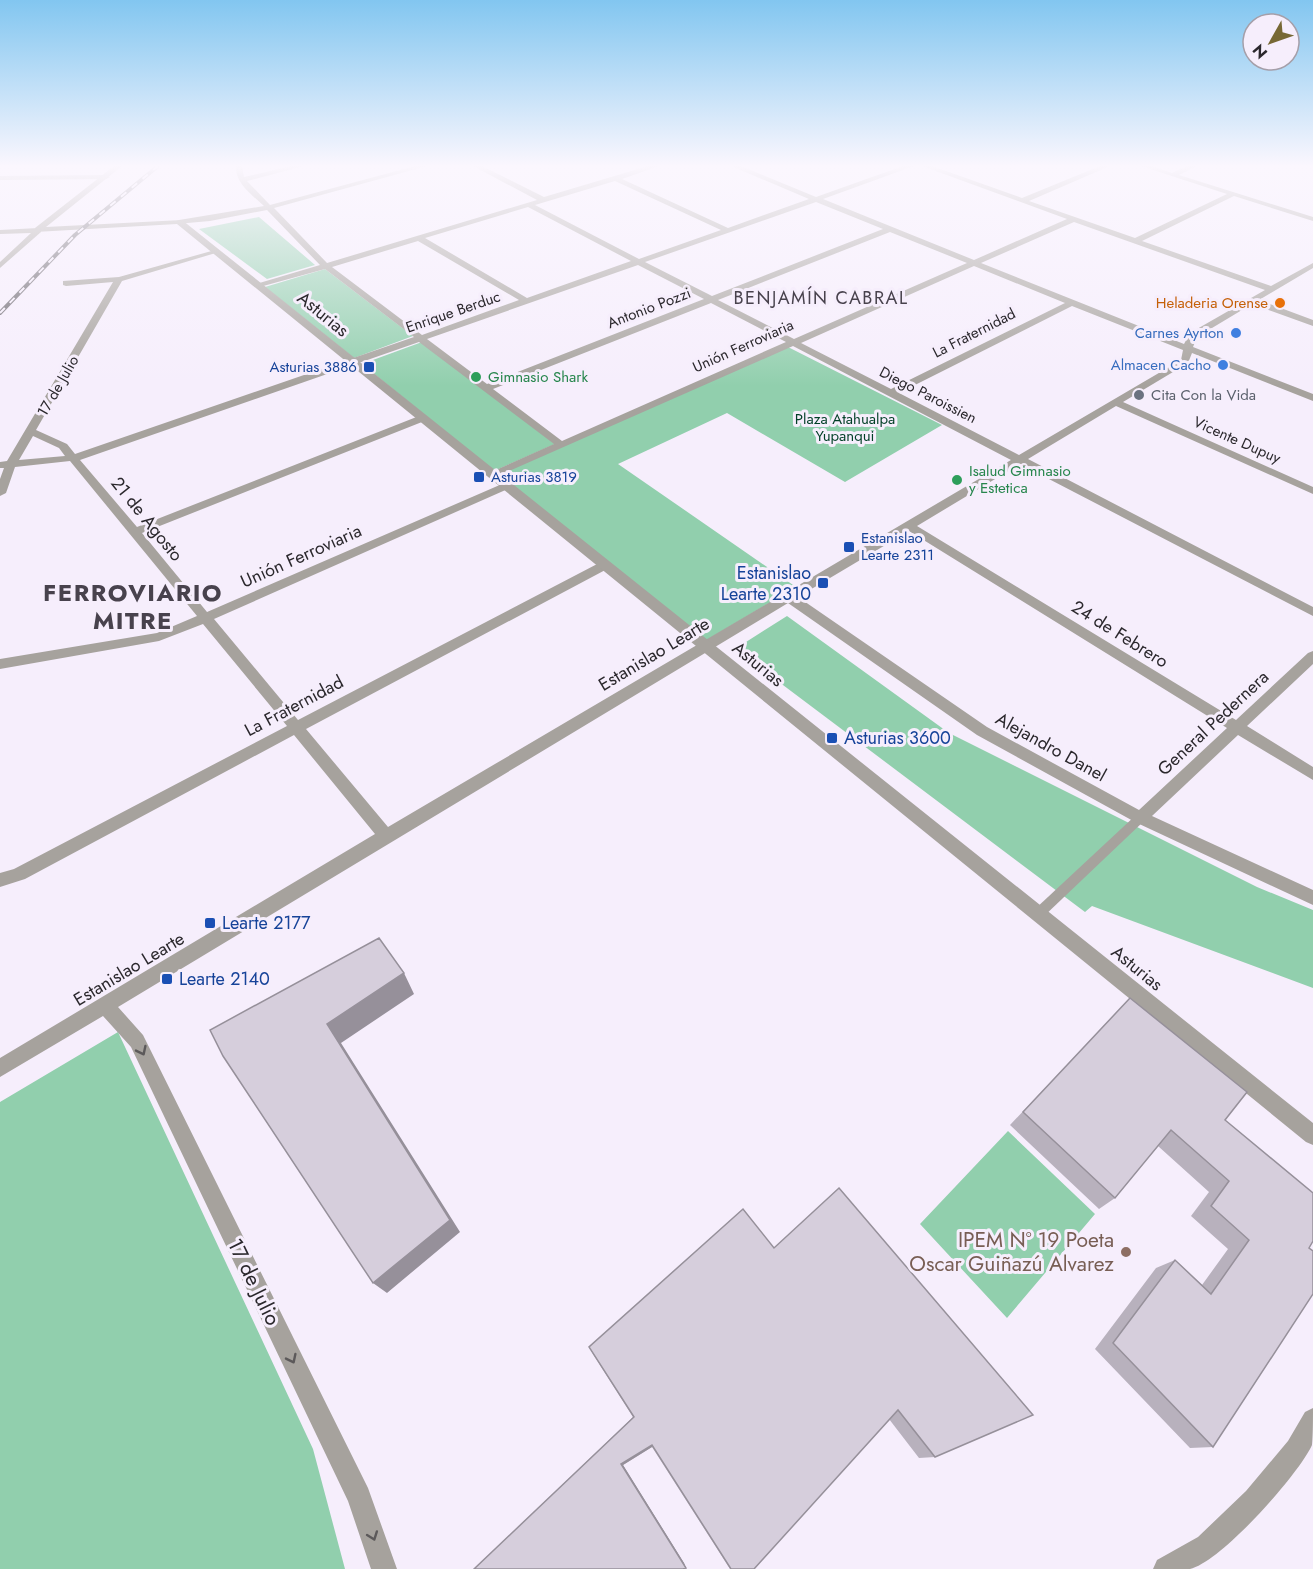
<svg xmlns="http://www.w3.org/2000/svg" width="1313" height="1569" viewBox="0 0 1313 1569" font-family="Jost,sans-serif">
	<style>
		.green { fill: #91cfad }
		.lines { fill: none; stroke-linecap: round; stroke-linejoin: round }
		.service { fill: #a6a29d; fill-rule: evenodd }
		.minor { fill: #a6a29d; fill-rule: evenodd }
		.tertiary { fill: #a6a29d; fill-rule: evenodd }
		.rail-casing { stroke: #6b676e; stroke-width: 4 }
		.rail { stroke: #f6eefc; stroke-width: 2; stroke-dasharray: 7; stroke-linecap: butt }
		.wall { fill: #b8b1bd }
		.shaded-wall { fill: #96909a }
		.building { fill: #d6cedc; stroke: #96909a; stroke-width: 1.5 }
		.oneway { stroke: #5c595a }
		.food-dot { fill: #e8710a; stroke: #f6eefc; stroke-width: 2 }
		.shop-dot { fill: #3f7fe0; stroke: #f6eefc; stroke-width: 2 }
		.transit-dot { fill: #1a4fb4; stroke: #f6eefc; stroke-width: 2 }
		.leisure-dot { fill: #2e9e5b; stroke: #f6eefc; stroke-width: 2 }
		.worship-dot { fill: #6b7280; stroke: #f6eefc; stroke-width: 2 }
		.education-dot { fill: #8d6e63; stroke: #f6eefc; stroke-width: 2 }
		.labels { text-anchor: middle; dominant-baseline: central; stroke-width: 6; stroke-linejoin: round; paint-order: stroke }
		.far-food-label { font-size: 15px; fill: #c56008; stroke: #f6eefc; text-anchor: end }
		.far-street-label { font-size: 15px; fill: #2b282d; stroke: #f6eefc }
		.far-shop-label { font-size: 15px; fill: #366cbe; stroke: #f6eefc; text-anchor: end }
		.far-transit-label { font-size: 15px; fill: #164399; stroke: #f6eefc; text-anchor: start }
		.far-leisure-label { font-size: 15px; fill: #27864d; stroke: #f6eefc; text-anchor: start }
		.far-worship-label { font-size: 15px; fill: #5b616d; stroke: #f6eefc; text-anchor: start }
		.far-park-label { font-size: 15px; fill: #003f26; stroke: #f6eefc }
		.far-quarter-label { font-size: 18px; letter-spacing: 1.5px; fill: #48424d; stroke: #f6eefc }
		.street-label { font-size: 18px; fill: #2b282d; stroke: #f6eefc }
		.transit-label { font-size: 18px; fill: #164399; stroke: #f6eefc; text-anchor: start }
		.near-education-label { font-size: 21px; fill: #785e54; stroke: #f6eefc; text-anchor: end }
		.near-street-label { font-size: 21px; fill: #2b282d; stroke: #f6eefc }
		.district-label { font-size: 24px; font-weight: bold; letter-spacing: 1.5px; fill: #48424d; stroke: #f6eefc }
	</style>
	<rect width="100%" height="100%" fill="#f6eefc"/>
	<path class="green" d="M 259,217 L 315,265 L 267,279 L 199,229 Z
		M 325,269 L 413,336 L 354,358 L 265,287 Z
		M 422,342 L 555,444 L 494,471 L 362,364 Z
		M 788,347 L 942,425 L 845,482 L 727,413 L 618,464 L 796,587 L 705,641 L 497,475 Z
		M 787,616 L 949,733 L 1257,887 L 1313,910 L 1313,988 L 1092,906 L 1085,912 L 735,649 Z
		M 118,1032 L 313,1449 L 345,1569 L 0,1569 L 0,1102 Z
		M 1008,1131 L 1095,1214 L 1007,1318 L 920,1224 Z"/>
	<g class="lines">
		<path class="service" d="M 1140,814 L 1144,815 L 1145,818 L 1144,821 L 1042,918 L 1038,919 L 1034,918 L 1032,914 L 1034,910 L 1136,815 Z"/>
		<path class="minor" d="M 236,166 L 242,166 L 244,177 L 291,166 L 304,166 L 247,181 L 270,205 L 415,166 L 427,166 L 274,208 L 327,263 L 537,200 L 473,166 L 482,166 L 544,197 L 648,166 L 659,166 L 622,179 L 728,228 L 809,199 L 731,166 L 741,166 L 816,197 L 903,166 L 914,166 L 823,199 L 974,260 L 1067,219 L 922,166 L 932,166 L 1022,198 L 1100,166 L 1110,166 L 1029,201 L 1135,238 L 1227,194 L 1141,166 L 1152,166 L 1172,173 L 1187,166 L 1197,166 L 1179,175 L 1313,217 L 1313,221 L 1234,196 L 1142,241 L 1271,286 L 1313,263 L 1313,268 L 1259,300 L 1313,320 L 1313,326 L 1252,304 L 1197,337 L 1193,347 L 1313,394 L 1313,401 L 1192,353 L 1188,363 L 1123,402 L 1313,487 L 1313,494 L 1116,406 L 1028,459 L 1313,607 L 1313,616 L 1020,464 L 917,526 L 1236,720 L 1308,653 L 1313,651 L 1313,664 L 1247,726 L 1313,767 L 1313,780 L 1238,735 L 1152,816 L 1313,890 L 1313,905 L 1135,822 L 977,735 L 788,603 L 118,1007 L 143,1035 L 368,1488 L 397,1569 L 371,1569 L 348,1501 L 131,1047 L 103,1016 L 0,1077 L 0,1058 L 375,834 L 294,735 L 25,879 L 0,887 L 0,873 L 14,869 L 287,726 L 203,624 L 159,641 L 0,669 L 0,659 L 157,633 L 197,616 L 70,461 L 15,467 L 6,493 L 0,496 L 0,479 L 4,468 L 0,468 L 0,462 L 7,461 L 113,282 L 66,286 L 63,285 L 63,281 L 119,277 L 215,250 L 219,252 L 122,281 L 36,430 L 67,444 L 75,454 L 414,337 L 325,269 L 256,288 L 256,284 L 320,265 L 267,210 L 210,221 L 176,224 L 175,222 L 179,220 L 264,206 C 252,195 235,183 236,166 ZM 615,181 L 721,230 L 639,259 L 535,205 ZM 816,202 L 883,229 L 712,296 L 645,262 ZM 528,207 L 631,261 L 527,298 L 425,238 ZM 1074,222 L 1265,290 L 1190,333 L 1184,344 L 981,263 ZM 890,232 L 967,263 L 794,339 L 718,300 ZM 418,241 L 519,300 L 422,335 L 332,267 ZM 638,265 L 704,299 L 487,384 L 427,339 ZM 974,266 L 1065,303 L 891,389 L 801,343 ZM 711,303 L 786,342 L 562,441 L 493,389 ZM 1072,306 L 1183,350 L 1181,360 L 1019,455 L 899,393 ZM 419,342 L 554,444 L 489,473 L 489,477 L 493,478 L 793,346 L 1011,460 L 388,827 L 306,729 L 609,568 L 609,562 L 601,562 L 298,720 L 214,619 L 510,488 L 510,484 L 502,484 L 207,612 L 142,533 L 427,420 L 427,416 L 419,416 L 137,527 L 80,460 ZM 33,436 L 59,448 L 65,456 L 19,460 ZM 909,531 L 1227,728 L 1139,810 L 987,727 L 798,597 Z
			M 0,176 L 106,175 L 110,177 L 106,179 L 0,180 Z
			M 38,228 L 41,228 L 41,232 L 0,268 L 0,262 L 31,233 L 0,234 L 0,230 Z
			M 1313,1408 C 1313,1419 1313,1435 1312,1445 C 1299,1474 1221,1562 1190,1569 C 1179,1569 1165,1569 1153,1569 L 1157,1560 L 1198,1537 L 1246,1491 L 1288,1441 L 1305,1412 Z"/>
		<path class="tertiary" d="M 114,166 L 122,166 L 46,227 L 182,220 L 1313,1123 L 1313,1145 L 1306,1142 L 177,224 L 35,232 L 35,228 Z"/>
		<g class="rail-casing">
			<path id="rail" d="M 0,313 L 75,235 L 158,166"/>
		</g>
		<use href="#rail" class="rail"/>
	</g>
	<path class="wall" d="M 1130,998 L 1225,1120 L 1309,1248 L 1213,1447 L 1190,1448 L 1095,1349 L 1156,1268 L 1175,1260 L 1202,1285 L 1228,1249 L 1191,1216 L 1209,1192 L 1158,1146 L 1115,1198 L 1099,1209 L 1010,1125 Z
		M 743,1209 L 935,1457 L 919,1458 L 889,1419 L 754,1569 L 730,1569 L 652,1447 L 623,1465 L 684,1563 L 686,1568 L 474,1569 L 633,1417 L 593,1354 L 589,1347 Z"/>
	<path class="shaded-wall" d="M 404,973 L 414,994 L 341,1043 L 460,1232 L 387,1293 L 373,1283 L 327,1024 Z
		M 652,1445 L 652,1447 L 623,1465 L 684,1563 L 686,1568 L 621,1464 Z"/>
	<path class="building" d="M 379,938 L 404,973 L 327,1024 L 450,1220 L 373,1283 L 223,1056 L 210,1030 Z
		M 1130,998 L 1247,1092 L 1225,1120 L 1313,1193 L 1313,1241 L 1309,1248 L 1313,1251 L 1313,1294 L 1213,1447 L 1113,1343 L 1175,1260 L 1211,1294 L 1249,1240 L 1211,1206 L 1229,1181 L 1171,1130 L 1115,1198 L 1023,1112 Z
		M 839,1188 L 1033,1415 L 935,1457 L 898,1410 L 754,1569 L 731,1569 L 652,1445 L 621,1464 L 686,1568 L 683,1569 L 474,1569 L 634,1417 L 589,1347 L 743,1209 L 774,1248 Z"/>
	<defs><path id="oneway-chevron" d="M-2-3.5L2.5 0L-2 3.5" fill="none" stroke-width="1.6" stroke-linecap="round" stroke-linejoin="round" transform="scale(1.5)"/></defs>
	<g class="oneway">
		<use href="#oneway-chevron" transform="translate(142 1051) rotate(64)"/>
		<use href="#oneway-chevron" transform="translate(292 1359) rotate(64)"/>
		<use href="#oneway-chevron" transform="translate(373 1536) rotate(70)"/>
	</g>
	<linearGradient id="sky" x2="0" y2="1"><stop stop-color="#82c6f0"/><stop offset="0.43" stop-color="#fbf7fe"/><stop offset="1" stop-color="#fbf7fe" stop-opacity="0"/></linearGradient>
	<rect width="1313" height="386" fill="url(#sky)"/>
	<circle class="food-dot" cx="1280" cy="303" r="6"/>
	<g class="shop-dot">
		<circle cx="1236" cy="333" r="6"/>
		<circle cx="1223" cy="365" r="6"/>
	</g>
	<g class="transit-dot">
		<rect x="363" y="361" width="12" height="12" rx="3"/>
		<rect x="473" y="471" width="12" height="12" rx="3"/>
		<rect x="843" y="541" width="12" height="12" rx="3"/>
		<rect x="817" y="577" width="12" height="12" rx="3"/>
		<rect x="826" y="732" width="12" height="12" rx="3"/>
		<rect x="204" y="917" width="12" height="12" rx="3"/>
		<rect x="161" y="973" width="12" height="12" rx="3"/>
	</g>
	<g class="leisure-dot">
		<circle cx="476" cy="377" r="6"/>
		<circle cx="957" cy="480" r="6"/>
	</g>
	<circle class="worship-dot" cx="1139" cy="395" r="6"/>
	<circle class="education-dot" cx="1126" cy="1252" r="6"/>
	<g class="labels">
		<g class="far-food-label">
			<text x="1268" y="303">Heladeria Orense</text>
		</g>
		<g class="far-street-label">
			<text transform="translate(649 308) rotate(-21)">Antonio Pozzi</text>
			<text transform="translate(453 312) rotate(-19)">Enrique Berduc</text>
			<text transform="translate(974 333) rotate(-27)">La Fraternidad</text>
			<text transform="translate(743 346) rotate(-24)">Unión Ferroviaria</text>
			<text transform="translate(58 386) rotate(-60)">17 de Julio</text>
			<text transform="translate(928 395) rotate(27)">Diego Paroissien</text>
			<text transform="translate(1237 440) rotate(24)">Vicente Dupuy</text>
		</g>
		<g class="far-shop-label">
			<text x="1224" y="333">Carnes Ayrton</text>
			<text x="1211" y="365">Almacen Cacho</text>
		</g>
		<g class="far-transit-label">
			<text x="357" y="367" text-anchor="end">Asturias 3886</text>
			<text x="491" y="477">Asturias 3819</text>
			<text x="861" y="538">Estanislao<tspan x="861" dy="17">Learte 2311</tspan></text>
		</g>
		<g class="far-leisure-label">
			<text x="488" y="377">Gimnasio Shark</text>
			<text x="969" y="471">Isalud Gimnasio<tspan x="969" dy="17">y Estetica</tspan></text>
		</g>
		<g class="far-worship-label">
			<text x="1151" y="395">Cita Con la Vida</text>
		</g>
		<g class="far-park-label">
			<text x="845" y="419">Plaza Atahualpa<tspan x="845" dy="17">Yupanqui</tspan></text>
		</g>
		<g class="far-quarter-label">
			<text x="821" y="298">BENJAMÍN CABRAL</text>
		</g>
		<g class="street-label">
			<text transform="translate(323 314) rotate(39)">Asturias</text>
			<text transform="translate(147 519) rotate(51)">21 de Agosto</text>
			<text transform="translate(301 556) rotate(-24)">Unión Ferroviaria</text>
			<text transform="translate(1120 634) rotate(32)">24 de Febrero</text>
			<text transform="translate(654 654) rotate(-31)">Estanislao Learte</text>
			<text transform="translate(758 664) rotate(39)">Asturias</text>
			<text transform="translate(294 706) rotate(-28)">La Fraternidad</text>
			<text transform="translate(1213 723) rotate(-43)">General Pedernera</text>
			<text transform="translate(1051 747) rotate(29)">Alejandro Danel</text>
			<text transform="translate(1137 968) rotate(39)">Asturias</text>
			<text transform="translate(129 969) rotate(-31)">Estanislao Learte</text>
		</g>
		<g class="transit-label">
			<text x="811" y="573" text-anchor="end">Estanislao<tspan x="811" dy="21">Learte 2310</tspan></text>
			<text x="844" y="738">Asturias 3600</text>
			<text x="222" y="923">Learte 2177</text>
			<text x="179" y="979">Learte 2140</text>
		</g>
		<g class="near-education-label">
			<text x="1114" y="1240">IPEM Nº 19 Poeta<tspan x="1114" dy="24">Oscar Guiñazú Alvarez</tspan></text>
		</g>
		<g class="near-street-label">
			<text transform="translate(254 1282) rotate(64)">17 de Julio</text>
		</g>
		<g class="district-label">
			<text x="133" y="592">FERROVIARIO<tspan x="133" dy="28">MITRE</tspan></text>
		</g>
	</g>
	<g transform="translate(1271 42) rotate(230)"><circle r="28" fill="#f6eefc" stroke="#a59fa9" stroke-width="1.5"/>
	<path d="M0-4.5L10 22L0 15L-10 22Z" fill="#776835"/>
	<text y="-9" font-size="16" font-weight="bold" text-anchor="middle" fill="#2b282d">N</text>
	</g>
</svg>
